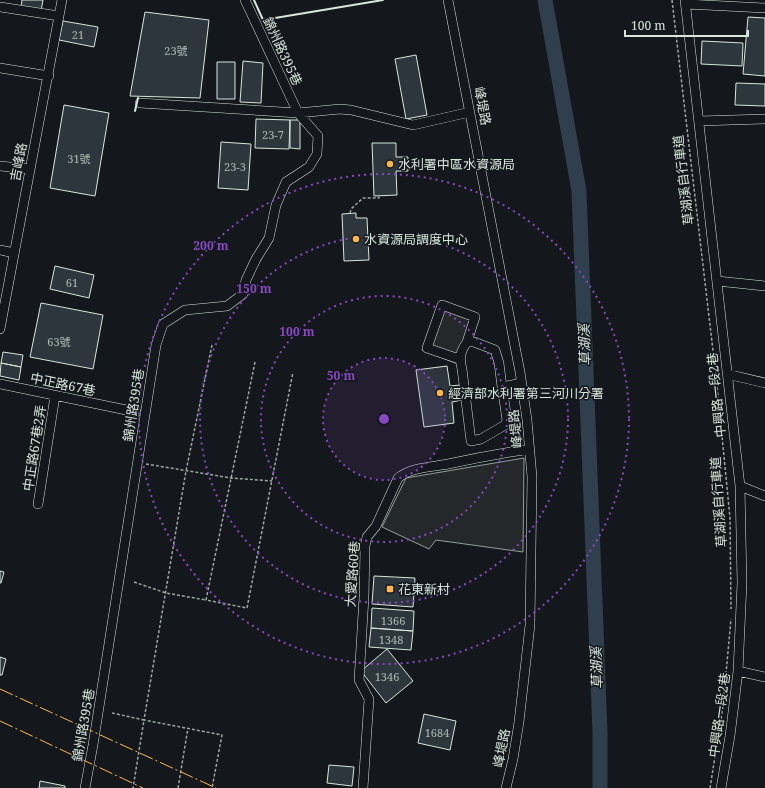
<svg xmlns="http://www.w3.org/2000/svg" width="765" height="788" viewBox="0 0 765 788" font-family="'Noto Serif','Noto Sans TC',serif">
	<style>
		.parking { fill: #24282b; stroke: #939e99 }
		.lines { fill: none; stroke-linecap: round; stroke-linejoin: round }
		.river { stroke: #2f3f4d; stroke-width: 15 }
		.building { fill: #2c363c; stroke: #d8e6dc }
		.minor-casing { stroke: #d8e6dc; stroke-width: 10 }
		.path { stroke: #9da8a2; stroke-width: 1.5; stroke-dasharray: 3 2; stroke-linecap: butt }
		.minor { stroke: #14181c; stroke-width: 9 }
		.wall { stroke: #d8e6dc; stroke-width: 2 }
		.power { stroke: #ffb74d; stroke-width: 1; stroke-dasharray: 14 3 2 3; stroke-linecap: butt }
		.ring { fill: none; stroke: #8948c3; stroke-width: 2; stroke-dasharray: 2 4 }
		.poi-dot { fill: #ffb74d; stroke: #14181c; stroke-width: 1.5 }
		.labels { text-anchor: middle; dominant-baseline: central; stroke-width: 3; stroke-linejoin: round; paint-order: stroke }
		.number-label { font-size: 11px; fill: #adbab4 }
		.street-label { font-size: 13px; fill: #d8e6dc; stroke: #14181c }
		.poi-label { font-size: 13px; fill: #d8e6dc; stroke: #14181c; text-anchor: start }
		.water-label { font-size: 14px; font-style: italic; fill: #d8e6dc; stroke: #14181c }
		.centre { fill: #8948c3; stroke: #14181c; stroke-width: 2 }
		.ring-label { font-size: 12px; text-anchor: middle; font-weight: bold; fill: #8948c3; stroke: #14181c; stroke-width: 3; stroke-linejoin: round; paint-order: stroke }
	</style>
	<rect width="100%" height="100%" fill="#14181c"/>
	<path class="parking" d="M 440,301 L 479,316 L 458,364 L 422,350 Z
		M 524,458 L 523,552 L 436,540 L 429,549 L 382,527 L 406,478 Z"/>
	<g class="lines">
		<path class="river" d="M 545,0 L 579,191 L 600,732 L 600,788"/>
	</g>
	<path class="building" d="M 22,0 L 43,0 L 41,11 L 21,7 Z
		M 145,12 L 209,20 L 200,98 L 130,96 Z
		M 748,17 L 765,18 L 765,76 L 743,74 Z
		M 63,21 L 98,27 L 94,47 L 59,40 Z
		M 702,41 L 743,43 L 742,66 L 701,64 Z
		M 416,55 L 427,115 L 406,119 L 395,59 Z
		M 243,61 L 263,63 L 261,103 L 240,102 Z
		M 217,62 L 235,62 L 235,99 L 217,99 Z
		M 736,83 L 765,84 L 765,106 L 735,105 Z
		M 64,105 L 109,113 L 95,196 L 50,188 Z
		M 256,119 L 290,120 L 289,149 L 255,148 Z
		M 290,120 L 300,120 L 300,149 L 290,148 Z
		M 221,142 L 251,144 L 248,190 L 218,188 Z
		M 372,143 L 396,143 L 396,157 L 408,157 L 408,171 L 396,171 L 397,195 L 374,196 Z
		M 356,213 L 356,218 L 367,218 L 369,260 L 344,261 L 342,214 Z
		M 55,266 L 94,275 L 89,298 L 50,289 Z
		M 41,303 L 103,315 L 93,369 L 30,357 Z
		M 3,352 L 23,355 L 21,367 L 1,363 Z
		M 1,363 L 21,367 L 19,380 L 0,376 Z
		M 447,366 L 450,386 L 460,385 L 462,400 L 452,402 L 454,423 L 424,427 L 416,370 Z
		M 0,571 L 4,572 L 1,583 L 0,583 Z
		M 374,576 L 415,578 L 413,607 L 372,604 Z
		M 372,608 L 414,611 L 413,631 L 371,628 Z
		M 371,628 L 413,631 L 411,650 L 369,647 Z
		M 387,649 L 413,681 L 386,703 L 361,671 Z
		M 0,657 L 6,659 L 2,675 L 0,675 Z
		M 424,714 L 456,721 L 450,750 L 418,743 Z
		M 329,765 L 354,767 L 352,786 L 327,783 Z
		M 40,781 L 65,786 L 65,788 L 39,788 Z"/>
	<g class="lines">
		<g class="minor-casing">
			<path id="minor" d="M 245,0 L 298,113 L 340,109 L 351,110 L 413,125 L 470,112
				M 448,0 L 520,372 L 527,420 L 532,477 L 530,625 L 519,722 L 513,759 L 506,788
				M 685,0 L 740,486 L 742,583 L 738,671 L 730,736 L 721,788
				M 686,4 L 765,8
				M 0,7 L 59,16
				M 0,68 L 49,76
				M 699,121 L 765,119
				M 0,166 L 30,169
				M 0,250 L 14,253
				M 717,281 L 765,286
				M 0,329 L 62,0
				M 459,359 L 427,348 L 442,305 L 475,317 L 467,342
				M 727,374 L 765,383
				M 521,383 L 502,387 L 499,363 L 495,350 L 474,342 L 467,342 C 460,352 459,358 462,369 L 471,441 L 481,439 L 505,425 L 507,420 L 503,393 L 523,388
				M 0,384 L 136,412
				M 740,486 L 765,496
				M 38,504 L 55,396
				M 738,671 L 765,677
				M 85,788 L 93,745 L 156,345 L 163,324 L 185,310 L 227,306 L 243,294 L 246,280 L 256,259 L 269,238 L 276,205 L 286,182 L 309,167 L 317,154 L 318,136 L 298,113 L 140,103
				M 363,788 L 369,699 L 359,680 L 364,597 L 365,546 L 367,537 L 376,526 L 398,478 C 411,467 433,467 448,464 C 476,458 503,453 530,449"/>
		</g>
		<path class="path" d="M 672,0 L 717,385 L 730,518 L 731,609
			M 350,213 L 351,209 L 363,198 L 379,198 L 379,195
			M 212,345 L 186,471 L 144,720 L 222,735 L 212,788
			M 255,362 L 206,600 L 247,608 L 293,372
			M 146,464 L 231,478 L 272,481
			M 134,582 L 166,593 L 206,600
			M 112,713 L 144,720 L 133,788
			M 178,788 L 188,728
			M 710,788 L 723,706 L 731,619"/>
		<use href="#minor" class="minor"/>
		<path class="wall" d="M 254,0 L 263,20 L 383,0
			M 135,111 L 138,98"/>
		<path class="power" d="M 0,689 L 216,788
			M 0,721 L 143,788"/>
	</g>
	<circle cx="384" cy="419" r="61" fill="#8948c3" fill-opacity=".12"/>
	<g class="ring">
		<circle cx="384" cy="419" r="61"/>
		<circle cx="384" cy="419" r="123"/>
		<circle cx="384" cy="419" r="184"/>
		<circle cx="384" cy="419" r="245"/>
	</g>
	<g class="poi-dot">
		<circle cx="390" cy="164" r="4"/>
		<circle cx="356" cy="239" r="4"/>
		<circle cx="440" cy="393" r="4"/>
		<rect x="386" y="585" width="8" height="8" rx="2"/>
	</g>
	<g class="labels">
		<g class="number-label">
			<text x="78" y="34">21</text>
			<text x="176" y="50">23號</text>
			<text x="273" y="134">23-7</text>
			<text x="79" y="158">31號</text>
			<text x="235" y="166">23-3</text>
			<text x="72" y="282">61</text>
			<text x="59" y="341">63號</text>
			<text x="393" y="620">1366</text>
			<text x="391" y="639">1348</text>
			<text x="387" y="676">1346</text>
			<text x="437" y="732">1684</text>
		</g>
		<g class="street-label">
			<text transform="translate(283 51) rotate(65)">錦州路395巷</text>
			<text transform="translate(483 106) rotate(79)">峰堤路</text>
			<text transform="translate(18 162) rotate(-79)">吉峰路</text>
			<text transform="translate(683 180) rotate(-97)">草湖溪自行車道</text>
			<text transform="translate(63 384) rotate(12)">中正路67巷</text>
			<text transform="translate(716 395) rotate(-96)">中興路一段2巷</text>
			<text transform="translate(133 405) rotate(-81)">錦州路395巷</text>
			<text transform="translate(515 429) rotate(-96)">峰堤路</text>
			<text transform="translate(34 448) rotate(-81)">中正路67巷2弄</text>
			<text transform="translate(718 502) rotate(-94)">草湖溪自行車道</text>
			<text transform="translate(352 574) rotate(-86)">大愛路60巷</text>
			<text transform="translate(719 715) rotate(-82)">中興路一段2巷</text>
			<text transform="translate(83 725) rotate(-80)">錦州路395巷</text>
			<text transform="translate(501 748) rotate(-79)">峰堤路</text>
		</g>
		<g class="poi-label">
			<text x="398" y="164">水利署中區水資源局</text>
			<text x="364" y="239">水資源局調度中心</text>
			<text x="448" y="393">經濟部水利署第三河川分署</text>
			<text x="398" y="589">花東新村</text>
		</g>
		<g class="water-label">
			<text transform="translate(584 345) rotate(-92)">草湖溪</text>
			<text transform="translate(596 668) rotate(-92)">草湖溪</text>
		</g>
	</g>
	<circle cx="384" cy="419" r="6" class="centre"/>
	<g class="ring-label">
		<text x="211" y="250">200 m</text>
		<text x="254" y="293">150 m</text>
		<text x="297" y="336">100 m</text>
		<text x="341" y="380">50 m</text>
	</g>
	<path d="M625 30v6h123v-6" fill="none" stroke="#d8e6dc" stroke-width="2"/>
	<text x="631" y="30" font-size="12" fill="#d8e6dc" stroke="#14181c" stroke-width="3" paint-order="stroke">100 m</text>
</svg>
